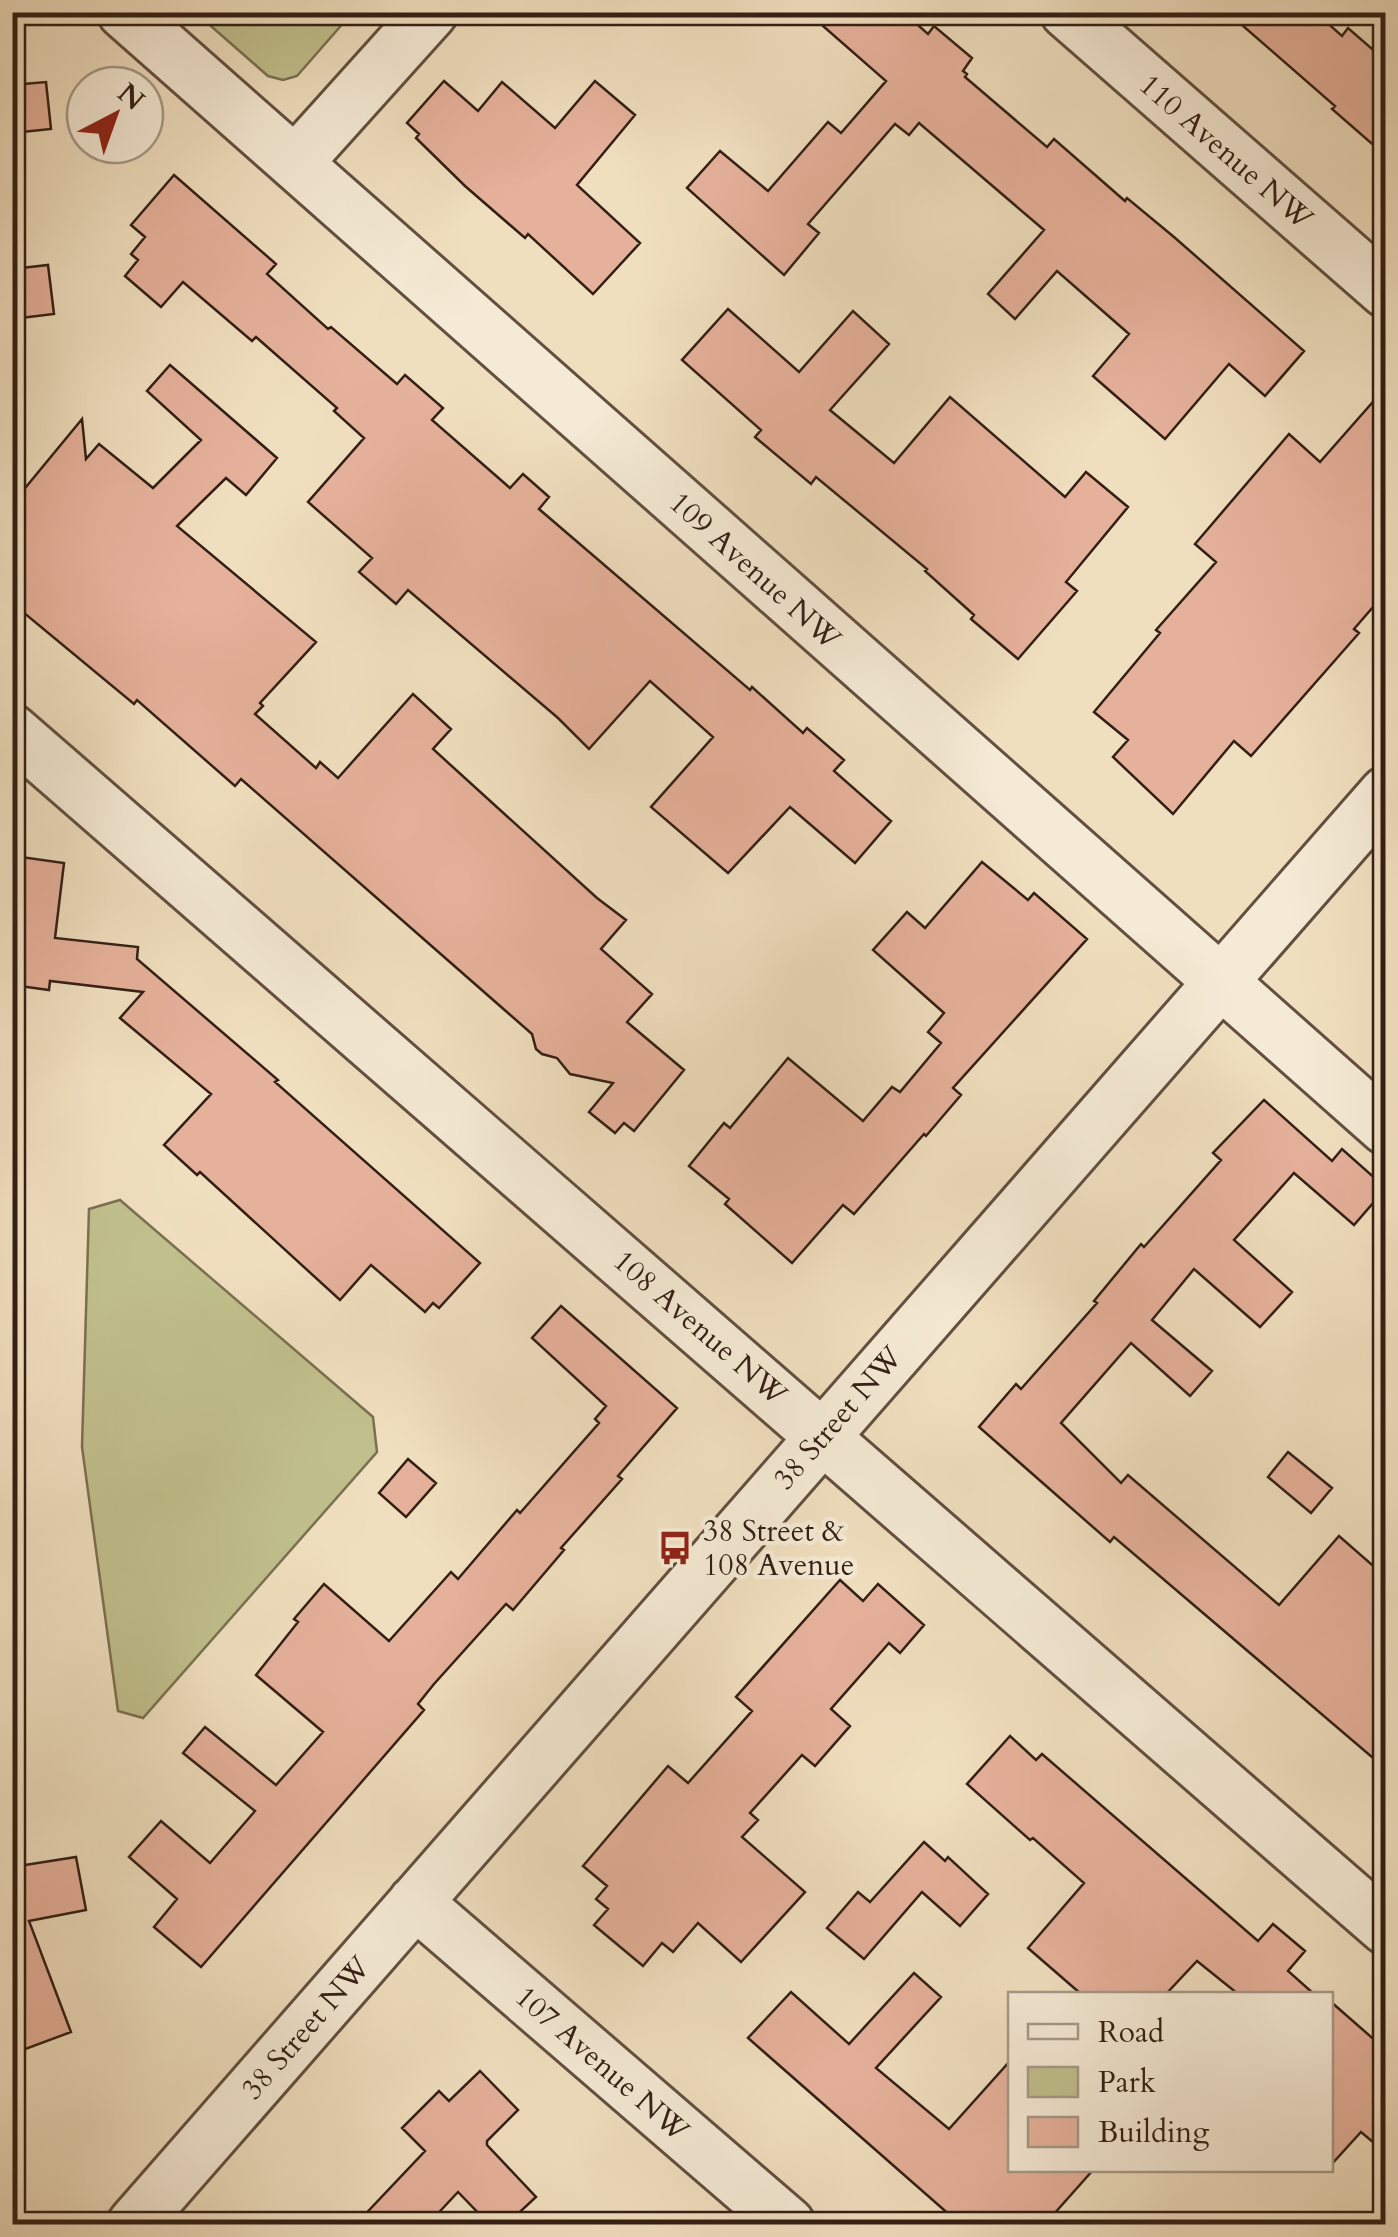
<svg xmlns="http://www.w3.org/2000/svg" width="1398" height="2237" viewBox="0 0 1398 2237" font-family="Cardo,serif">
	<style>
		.green { fill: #c1c08d; stroke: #7a7051; stroke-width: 2.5 }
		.building { fill: #e6b19b; stroke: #321f15; stroke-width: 2.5 }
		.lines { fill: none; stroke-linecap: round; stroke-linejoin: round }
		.minor-casing { stroke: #624f40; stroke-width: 58 }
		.minor { stroke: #f5ead5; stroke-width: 52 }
		.labels { text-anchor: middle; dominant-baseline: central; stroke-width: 9; stroke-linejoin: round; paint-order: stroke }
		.street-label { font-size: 30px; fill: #321f15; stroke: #f5ead5 }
		.poi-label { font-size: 30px; fill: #321f15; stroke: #f5ead5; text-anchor: start }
	</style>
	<rect width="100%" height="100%" fill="#f0dfbf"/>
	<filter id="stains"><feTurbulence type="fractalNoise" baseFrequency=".002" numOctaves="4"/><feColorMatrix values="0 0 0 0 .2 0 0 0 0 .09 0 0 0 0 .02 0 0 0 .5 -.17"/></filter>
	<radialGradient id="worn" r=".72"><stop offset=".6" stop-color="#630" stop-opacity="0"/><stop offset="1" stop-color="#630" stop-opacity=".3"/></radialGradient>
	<path class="green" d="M 196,13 L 352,13 L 297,76 L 283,80 L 268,76 Z
		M 120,1200 L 373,1417 L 377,1452 L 143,1718 L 118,1711 L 82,1447 L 89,1209 Z"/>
	<path class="building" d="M 807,12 L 903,12 L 928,34 L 934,26 L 972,58 L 963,71 L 967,74 L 965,77 L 1047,147 L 1054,139 L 1125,201 L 1127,198 L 1174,237 L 1304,351 L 1265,396 L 1229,364 L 1165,439 L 1093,376 L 1129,334 L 1057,271 L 1015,319 L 988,294 L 1044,230 L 919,123 L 909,135 L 895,124 L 808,224 L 819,233 L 784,275 L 687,188 L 720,151 L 768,191 L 828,122 L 841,133 L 886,81 Z
		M 1227,12 L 1315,12 L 1342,36 L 1348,28 L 1386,61 L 1386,156 L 1332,109 L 1335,106 Z
		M 444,81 L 478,111 L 502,82 L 555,128 L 595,81 L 635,115 L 577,185 L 640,243 L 593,294 L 528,234 L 525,238 L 465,186 L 416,138 L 419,134 L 407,123 Z
		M 46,82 L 51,129 L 12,133 L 12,85 Z
		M 174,175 L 276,264 L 267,274 L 328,329 L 331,327 L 397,384 L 405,375 L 443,408 L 432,420 L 510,488 L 523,474 L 549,497 L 539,509 L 750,690 L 752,687 L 803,733 L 807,728 L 844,760 L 834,771 L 891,821 L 855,863 L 790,807 L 728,873 L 651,807 L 713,737 L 650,681 L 589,749 L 558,718 L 408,590 L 396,604 L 359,572 L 372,558 L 308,502 L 364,438 L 334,411 L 337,408 L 256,337 L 252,341 L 183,282 L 161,307 L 125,276 L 138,260 L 131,254 L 145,237 L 131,225 Z
		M 48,265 L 54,314 L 12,319 L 12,269 Z
		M 728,309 L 799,372 L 853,311 L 889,344 L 830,410 L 894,463 L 950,397 L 1065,497 L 1086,472 L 1128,507 L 1066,582 L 1077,591 L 1018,659 L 971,619 L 974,615 L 925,571 L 927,569 L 816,477 L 811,484 L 755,437 L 761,430 L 682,360 Z
		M 170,365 L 277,458 L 246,495 L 226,478 L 177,526 L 316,642 L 260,703 L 263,706 L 255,714 L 316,768 L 320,762 L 338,778 L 413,694 L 451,729 L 433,749 L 597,898 L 626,920 L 601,949 L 652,994 L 627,1022 L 684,1070 L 634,1131 L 624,1123 L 615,1133 L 589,1112 L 613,1083 L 570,1074 L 557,1058 L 542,1054 L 536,1049 L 532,1034 L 241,779 L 235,786 L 137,700 L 134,704 L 12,603 L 12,504 L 82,419 L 86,459 L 99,444 L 153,488 L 201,440 L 147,391 Z
		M 1386,387 L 1386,592 L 1354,629 L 1359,633 L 1251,756 L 1234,741 L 1173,814 L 1113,757 L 1128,740 L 1094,712 L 1160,633 L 1156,630 L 1216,562 L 1195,544 L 1289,434 L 1320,462 Z
		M 21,857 L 64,863 L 55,938 L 138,947 L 137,959 L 278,1080 L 275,1082 L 480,1263 L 439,1308 L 433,1303 L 425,1312 L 371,1265 L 340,1300 L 200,1172 L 197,1175 L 164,1145 L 211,1094 L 120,1018 L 143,992 L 50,981 L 49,990 L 12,985 L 12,924 Z
		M 982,862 L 1028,900 L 1034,893 L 1087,939 L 953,1088 L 961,1095 L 926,1136 L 924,1134 L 854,1214 L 843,1205 L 792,1263 L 725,1204 L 729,1199 L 689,1166 L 724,1123 L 730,1128 L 788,1058 L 863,1121 L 892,1087 L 900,1092 L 941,1043 L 928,1032 L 944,1013 L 873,950 L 907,912 L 925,928 Z
		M 1264,1100 L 1332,1161 L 1342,1149 L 1386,1188 L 1354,1225 L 1294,1173 L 1234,1240 L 1292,1292 L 1260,1327 L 1194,1269 L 1152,1320 L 1212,1371 L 1190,1396 L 1131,1343 L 1061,1423 L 1121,1483 L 1128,1475 L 1279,1605 L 1339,1536 L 1386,1577 L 1386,1769 L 1114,1537 L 1110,1542 L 979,1427 L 1016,1384 L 1021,1389 L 1097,1303 L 1094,1301 L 1141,1244 L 1144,1247 L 1221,1160 L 1213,1153 Z
		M 561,1306 L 677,1408 L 618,1476 L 622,1479 L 561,1548 L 564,1550 L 513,1610 L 506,1604 L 434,1684 L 418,1704 L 424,1710 L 201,1967 L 154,1927 L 177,1899 L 129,1857 L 161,1821 L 210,1863 L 255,1811 L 183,1753 L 205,1727 L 276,1785 L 323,1732 L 256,1675 L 298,1622 L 294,1619 L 324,1584 L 389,1641 L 451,1572 L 458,1579 L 517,1510 L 520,1513 L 599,1423 L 595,1419 L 606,1406 L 532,1338 Z
		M 1288,1452 L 1332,1488 L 1311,1513 L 1268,1477 Z
		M 408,1459 L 436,1483 L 406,1517 L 379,1493 Z
		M 840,1580 L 863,1601 L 878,1584 L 924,1625 L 900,1653 L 889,1643 L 831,1709 L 850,1726 L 815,1766 L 802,1755 L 750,1813 L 758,1820 L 742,1837 L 805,1892 L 741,1962 L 698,1923 L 673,1952 L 662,1943 L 643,1966 L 594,1925 L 608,1909 L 596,1899 L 607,1886 L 583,1866 L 668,1766 L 688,1783 L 752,1711 L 736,1697 Z
		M 1010,1736 L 1036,1760 L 1042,1754 L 1258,1941 L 1273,1924 L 1305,1951 L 1288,1971 L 1314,1994 L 1238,1994 L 1197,1961 L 1166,1994 L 1081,1994 L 1028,1948 L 1084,1883 L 1033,1838 L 1030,1840 L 967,1784 Z
		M 924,1842 L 945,1861 L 948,1857 L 988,1894 L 960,1926 L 922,1892 L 864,1959 L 827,1928 L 858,1892 L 870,1902 Z
		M 76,1857 L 86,1910 L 29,1921 L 71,2032 L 12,2054 L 12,1867 Z
		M 914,1973 L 941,1997 L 876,2068 L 949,2129 L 1010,2061 L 1010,2170 L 1093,2170 L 1045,2224 L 960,2224 L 748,2038 L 791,1992 L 849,2044 Z
		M 1330,2001 L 1386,2050 L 1386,2153 L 1361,2132 L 1330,2166 Z
		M 480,2071 L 518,2110 L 487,2141 L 487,2145 L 536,2197 L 507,2224 L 489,2224 L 458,2192 L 428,2224 L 356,2224 L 425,2151 L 402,2128 L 439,2091 L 449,2101 Z"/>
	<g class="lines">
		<g class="minor-casing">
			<path id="minor" d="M 124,12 C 547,382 964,757 1386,1128
				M 1067,12 L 1386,291
				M 297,161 L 431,12
				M 12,731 C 472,1127 925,1532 1386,1928
				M 415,1902 L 788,2224
				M 134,2224 L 1386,793"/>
		</g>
		<use href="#minor" class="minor"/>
	</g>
	<defs>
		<g id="bus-bare" transform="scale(2.7)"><path d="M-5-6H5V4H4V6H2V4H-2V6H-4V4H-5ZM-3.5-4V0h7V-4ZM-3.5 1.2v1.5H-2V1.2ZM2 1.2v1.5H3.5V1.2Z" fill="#8f2418" stroke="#f5ead5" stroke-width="2.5" paint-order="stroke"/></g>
	</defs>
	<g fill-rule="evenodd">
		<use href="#bus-bare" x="675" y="1548"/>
	</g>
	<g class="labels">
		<g class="street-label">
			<text transform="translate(1226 152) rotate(41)">110 Avenue NW</text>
			<text transform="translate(755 571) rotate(42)">109 Avenue NW</text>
			<text transform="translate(700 1328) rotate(41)">108 Avenue NW</text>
			<text transform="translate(838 1418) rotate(-49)">38 Street NW</text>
			<text transform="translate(306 2028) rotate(-49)">38 Street NW</text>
			<text transform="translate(602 2064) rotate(41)">107 Avenue NW</text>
		</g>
		<g class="poi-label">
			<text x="703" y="1531">38 Street &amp;<tspan x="703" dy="34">108 Avenue</tspan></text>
		</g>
	</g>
	<rect width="1398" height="2237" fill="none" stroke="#f0dfbf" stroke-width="50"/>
	<rect x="15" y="15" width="1368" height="2207" fill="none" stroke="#321f15" stroke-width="5"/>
	<rect x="25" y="25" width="1348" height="2187" fill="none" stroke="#321f15" stroke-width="2.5"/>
	<rect x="1008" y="1992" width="325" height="180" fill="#f5ead5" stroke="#a79988" stroke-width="2.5"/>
	<rect x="1028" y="2024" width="50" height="15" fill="#f5ead5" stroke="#a79988" stroke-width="2.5"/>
	<text x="1098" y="2042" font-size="30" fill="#321f15">Road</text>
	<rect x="1028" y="2067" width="50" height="30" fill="#c1c08d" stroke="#a79988" stroke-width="2.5"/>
	<text x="1098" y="2092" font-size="30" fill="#321f15">Park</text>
	<rect x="1028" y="2117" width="50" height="30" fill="#e6b19b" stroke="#a79988" stroke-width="2.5"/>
	<text x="1098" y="2142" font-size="30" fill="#321f15">Building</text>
	<g transform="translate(115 115) rotate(41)"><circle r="48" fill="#f5ead5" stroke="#a79988" stroke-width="2.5"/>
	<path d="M0-8L18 38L0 25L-18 38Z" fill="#8f2418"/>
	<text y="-15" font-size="28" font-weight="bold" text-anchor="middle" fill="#321f15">N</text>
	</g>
	<rect width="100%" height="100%" filter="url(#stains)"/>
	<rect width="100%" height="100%" fill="url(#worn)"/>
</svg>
